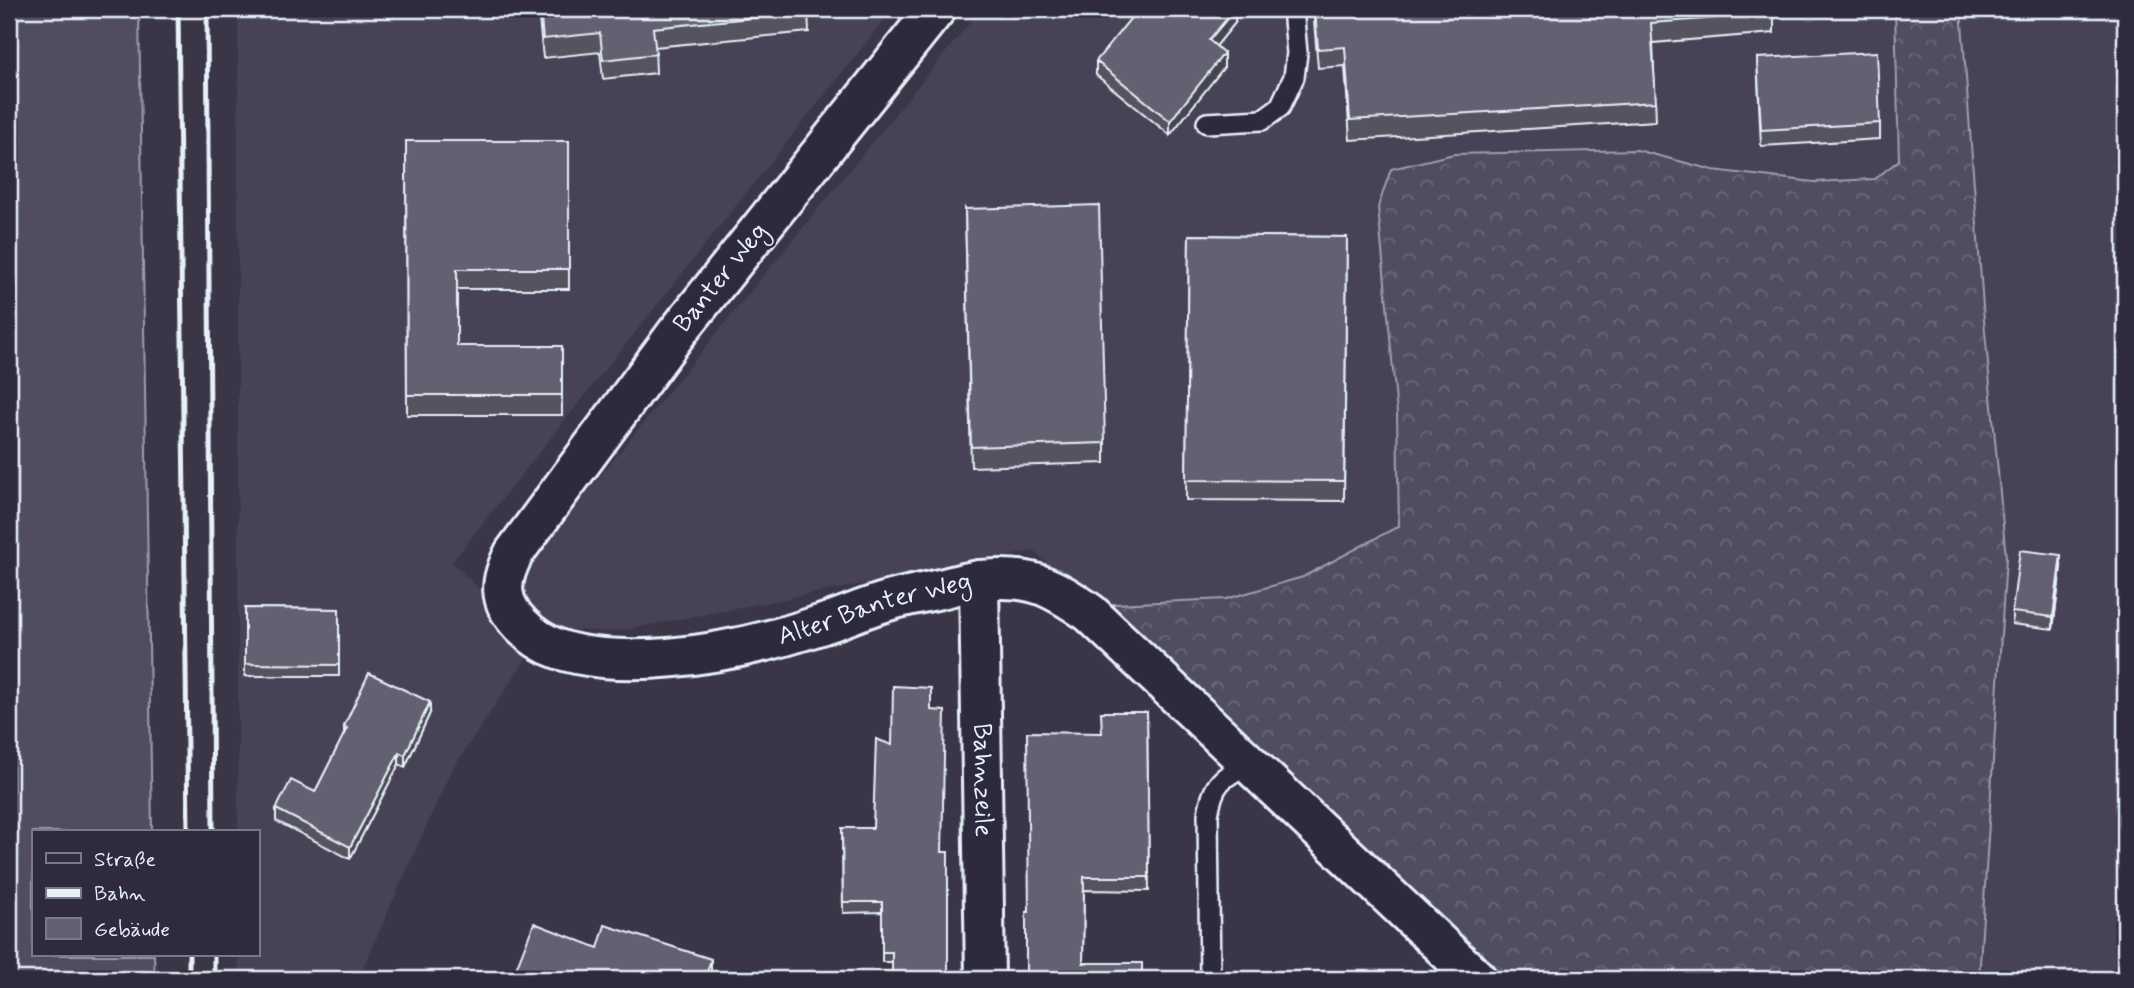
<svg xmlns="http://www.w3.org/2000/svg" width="2134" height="988" viewBox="0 0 2134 988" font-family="Mynerve,sans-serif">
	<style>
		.built { fill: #464354 }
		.grass { fill: #504e5f; stroke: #9ca0ac; stroke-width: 2 }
		.forest { fill: url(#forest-crowns); stroke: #9ca0ac; stroke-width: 2 }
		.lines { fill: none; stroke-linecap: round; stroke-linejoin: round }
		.service-casing { stroke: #e8f1f8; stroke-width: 24 }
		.minor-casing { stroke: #e8f1f8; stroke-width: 44 }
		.service { stroke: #2f2a3d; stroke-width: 19 }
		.minor { stroke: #2f2a3d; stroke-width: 38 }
		.rail { stroke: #e8f1f8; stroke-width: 5 }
		.wall { fill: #555361; stroke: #e8f1f8; stroke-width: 2 }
		.shaded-wall { fill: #45444f; stroke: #e8f1f8; stroke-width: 2 }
		.building { fill: #636171; stroke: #e8f1f8; stroke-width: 2 }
		.labels { text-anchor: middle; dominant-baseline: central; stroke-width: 5; stroke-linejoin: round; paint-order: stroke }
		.street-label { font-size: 26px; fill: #e8f1f8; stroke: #2f2a3d }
	</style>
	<defs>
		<pattern id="forest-crowns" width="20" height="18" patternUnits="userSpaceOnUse" patternTransform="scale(1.75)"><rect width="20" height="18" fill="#504e5f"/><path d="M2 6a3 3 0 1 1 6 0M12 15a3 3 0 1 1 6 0" fill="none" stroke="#696877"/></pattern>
	</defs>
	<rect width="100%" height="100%" fill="#3a3648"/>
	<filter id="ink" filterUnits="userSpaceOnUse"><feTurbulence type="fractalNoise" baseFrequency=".0143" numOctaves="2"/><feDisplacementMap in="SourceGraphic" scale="14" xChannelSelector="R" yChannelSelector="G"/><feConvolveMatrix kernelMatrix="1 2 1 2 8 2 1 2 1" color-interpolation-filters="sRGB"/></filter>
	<g filter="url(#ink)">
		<path class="built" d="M 238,9 L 893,9 L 452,562 L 535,645 L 450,773 L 358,979 L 239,979 L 238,955 L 257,955 L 257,832 L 238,832 Z
			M 981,9 L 2125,9 L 2125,979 L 1498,979 L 1034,551 L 613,632 L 548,628 L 508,589 Z"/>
		<path class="grass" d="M 9,9 L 139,9 L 152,832 L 33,832 L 33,955 L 154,955 L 155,979 L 15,979 L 11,366 L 9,364 Z"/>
		<path class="forest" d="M 1895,9 L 1961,9 L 1984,320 L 2006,558 L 1979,979 L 1498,979 L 1092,605 L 1226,599 L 1303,577 L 1399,526 L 1397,414 L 1378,207 L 1391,169 L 1454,154 L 1637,150 L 1713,170 L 1814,182 L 1875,179 L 1899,160 Z"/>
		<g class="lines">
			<g class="service-casing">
				<path id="service" d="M 1207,123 L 1262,120 L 1280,107 L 1294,77 L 1297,53 L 1293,9
					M 1210,979 L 1208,815 C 1213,782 1222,777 1251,763"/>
			</g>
			<g class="minor-casing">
				<g id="minor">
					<path id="s1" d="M 936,9 L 676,334 L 514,553 C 499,582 498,601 521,625 C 544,649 572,655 603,658 C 674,664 756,647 823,624 C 845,617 866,607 888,601 C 905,596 923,593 940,589 C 954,586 968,581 982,580 C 1031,575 1051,586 1090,613 L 1477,979"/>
					<path id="s2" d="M 979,580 L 985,979"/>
				</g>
			</g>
			<use href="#service" class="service"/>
			<use href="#minor" class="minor"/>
			<path class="rail" d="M 178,9 L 188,832
				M 207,9 L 213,832
				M 189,955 L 189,979
				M 214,955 L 214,979"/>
		</g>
		<path class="wall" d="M 538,9 L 808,9 L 809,32 L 655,47 L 656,73 L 603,79 L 600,52 L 543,58 Z
			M 1313,9 L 1774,9 L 1774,33 L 1653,43 L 1656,121 L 1350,140 L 1345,66 L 1318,68 Z
			M 1235,23 L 1216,46 L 1224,67 L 1170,135 L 1096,75 L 1096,61 Z
			M 1757,58 L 1880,123 L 1880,139 L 1761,146 Z
			M 406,141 L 569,141 L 569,289 L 457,289 L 457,346 L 562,346 L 562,415 L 407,415 Z
			M 965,209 L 1105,443 L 1105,463 L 971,467 Z
			M 1189,235 L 1347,237 L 1344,501 L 1186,500 Z
			M 2061,567 L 2053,629 L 2012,624 L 2012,612 Z
			M 245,608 L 339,609 L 339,676 L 245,676 Z
			M 1147,712 L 1149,891 L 1084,890 L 1083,963 L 1026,979 L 1028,912 L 1102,733 Z
			M 430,713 L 405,767 L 399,764 L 350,859 L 276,821 L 276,809 L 315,792 L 344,735 L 344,726 Z
			M 892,745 L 892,962 L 882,962 L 882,912 L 843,913 L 842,828 L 873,828 Z"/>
		<path class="shaded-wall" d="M 1235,9 L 1235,23 L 1209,55 L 1209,40 Z
			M 1224,53 L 1224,67 L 1170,135 L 1170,121 Z
			M 2061,555 L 2061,567 L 2053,629 L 2053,617 Z
			M 430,702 L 430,713 L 405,767 L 405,755 Z
			M 399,753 L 399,764 L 350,859 L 350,847 Z
			M 711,959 L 711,972 L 709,979 L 705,979 Z"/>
		<path class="building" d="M 540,9 L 808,9 L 809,12 L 653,28 L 656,54 L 603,60 L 600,33 L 543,39 Z
			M 1138,9 L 1235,9 L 1209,40 L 1224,53 L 1170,121 L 1096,61 Z
			M 1315,9 L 1774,9 L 1774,14 L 1651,23 L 1656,102 L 1350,120 L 1345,47 L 1318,49 Z
			M 1877,52 L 1880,123 L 1761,130 L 1757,58 Z
			M 406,141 L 569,141 L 569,269 L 457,269 L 457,346 L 562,346 L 562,395 L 407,395 Z
			M 1099,205 L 1105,443 L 971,447 L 965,209 Z
			M 1189,235 L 1347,237 L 1344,481 L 1186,480 Z
			M 2020,550 L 2061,555 L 2053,617 L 2012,612 Z
			M 245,608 L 339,609 L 339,665 L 245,664 Z
			M 369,673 L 430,702 L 405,755 L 399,753 L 350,847 L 276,809 L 291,780 L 315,792 L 347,728 L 344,726 Z
			M 893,686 L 931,688 L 931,710 L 945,711 L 942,852 L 948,852 L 948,979 L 892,979 L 892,952 L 882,952 L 882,902 L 843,902 L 842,828 L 873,828 L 876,739 L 892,745 Z
			M 1101,712 L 1147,712 L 1149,877 L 1084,877 L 1083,963 L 1142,963 L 1142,979 L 1026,979 L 1026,912 L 1029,912 L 1027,732 L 1102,733 Z
			M 534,923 L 598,948 L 605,925 L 711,959 L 705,979 L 512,979 Z"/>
	</g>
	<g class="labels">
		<g class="street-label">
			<text transform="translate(721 278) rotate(-51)">Banter Weg</text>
			<text stroke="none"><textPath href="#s1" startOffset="1136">Alter Banter Weg</textPath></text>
			<text stroke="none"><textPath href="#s2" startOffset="200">Bahnzeile</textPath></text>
		</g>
	</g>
	<rect width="2134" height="988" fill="none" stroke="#2f2a3d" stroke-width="35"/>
	<rect x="18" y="18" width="2099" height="953" fill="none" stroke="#e8f1f8" stroke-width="2.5" filter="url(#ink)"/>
	<rect x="32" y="830" width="228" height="126" fill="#2f2a3d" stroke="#797a88" stroke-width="2"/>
	<rect x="46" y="853" width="35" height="10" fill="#2f2a3d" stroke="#797a88" stroke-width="2"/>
	<text x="94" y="866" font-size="21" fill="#e8f1f8">Straße</text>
	<rect x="46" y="888" width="35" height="10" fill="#e8f1f8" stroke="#797a88" stroke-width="2"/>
	<text x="94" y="900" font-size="21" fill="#e8f1f8">Bahn</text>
	<rect x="46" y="918" width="35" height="21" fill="#636171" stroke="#797a88" stroke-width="2"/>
	<text x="94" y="936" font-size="21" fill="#e8f1f8">Gebäude</text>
</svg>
